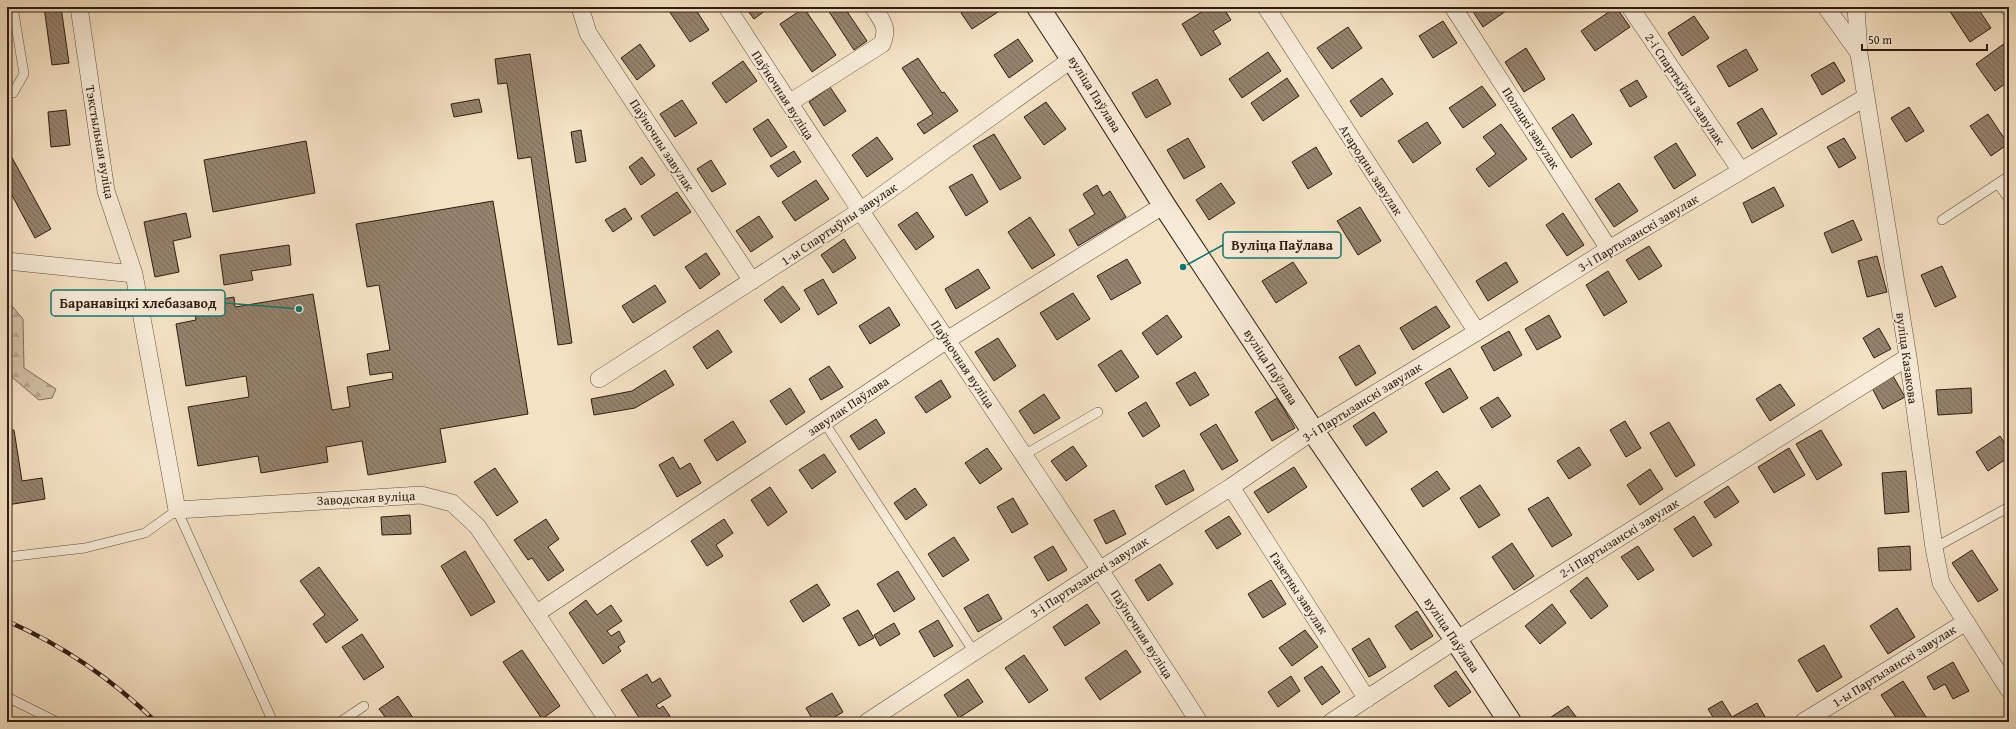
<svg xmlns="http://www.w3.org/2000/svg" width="2016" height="729" viewBox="0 0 2016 729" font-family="'Gentium Book Plus',serif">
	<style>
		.forest { fill: url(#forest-firs); stroke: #816e5c }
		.building { fill: url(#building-back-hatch); stroke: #2f1c11 }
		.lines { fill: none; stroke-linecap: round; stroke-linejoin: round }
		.lane-casing { stroke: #604e3e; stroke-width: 10 }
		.street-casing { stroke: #604e3e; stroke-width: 18 }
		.secondary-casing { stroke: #2f1c11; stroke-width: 24 }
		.lane { stroke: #f8ecd9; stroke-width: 9 }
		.street { stroke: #f8ecd9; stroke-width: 17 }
		.secondary { stroke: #f8ecd9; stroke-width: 22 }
		.rail-casing { stroke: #2f1c11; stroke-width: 4.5 }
		.rail { stroke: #f8ecd9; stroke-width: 3; stroke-dasharray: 9; stroke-linecap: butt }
		.labels { text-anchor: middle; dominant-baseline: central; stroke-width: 3; stroke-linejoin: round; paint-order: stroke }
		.street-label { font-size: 13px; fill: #2f1c11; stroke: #f8ecd9 }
		.leader { fill: none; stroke: #0f766e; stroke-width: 1.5 }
		.callout-dot { fill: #0f766e; stroke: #f8ecd9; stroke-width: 1.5 }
		.callout { fill: #f8ecd9; stroke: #0f766e; stroke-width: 1.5 }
		.callout-label { font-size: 14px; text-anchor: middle; font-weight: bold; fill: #2f1c11 }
	</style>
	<defs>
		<pattern id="forest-firs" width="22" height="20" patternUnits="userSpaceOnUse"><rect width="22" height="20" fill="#d3c0a6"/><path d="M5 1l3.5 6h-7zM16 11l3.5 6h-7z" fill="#b5a48e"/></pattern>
		<pattern id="building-back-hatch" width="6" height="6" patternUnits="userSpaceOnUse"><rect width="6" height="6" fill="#96836e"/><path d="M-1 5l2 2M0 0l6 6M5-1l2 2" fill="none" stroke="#7b6a59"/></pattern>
	</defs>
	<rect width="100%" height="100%" fill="#f5e2c4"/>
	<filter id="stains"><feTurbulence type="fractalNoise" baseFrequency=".005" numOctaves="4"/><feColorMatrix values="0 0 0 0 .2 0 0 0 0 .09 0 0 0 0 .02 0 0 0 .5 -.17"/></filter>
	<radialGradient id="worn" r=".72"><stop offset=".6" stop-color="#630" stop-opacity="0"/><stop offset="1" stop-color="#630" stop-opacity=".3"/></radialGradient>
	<path class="forest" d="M 7,300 L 23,319 L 24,368 L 56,389 L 52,398 L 39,400 L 7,373 Z"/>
	<path class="building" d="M 44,7 L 61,7 L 69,63 L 52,65 Z
		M 669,7 L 694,7 L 709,30 L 690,42 L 667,8 Z
		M 745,7 L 770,7 L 754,19 Z
		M 826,7 L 844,7 L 867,41 L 854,50 Z
		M 971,7 L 994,7 L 998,12 L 972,29 L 961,13 Z
		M 1210,7 L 1223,7 L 1231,20 L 1213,31 L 1221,44 L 1201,56 L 1182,24 Z
		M 1470,7 L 1503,7 L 1506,11 L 1483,27 Z
		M 1616,7 L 1630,27 L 1595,51 L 1581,31 Z
		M 1947,7 L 1977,7 L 1991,28 L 1970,42 Z
		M 804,8 L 836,55 L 812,72 L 780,24 Z
		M 1694,16 L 1709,38 L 1682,56 L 1668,33 Z
		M 1443,21 L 1457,43 L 1433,58 L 1419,36 Z
		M 1348,27 L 1362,48 L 1332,69 L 1317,48 Z
		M 1018,39 L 1033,61 L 1009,78 L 994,55 Z
		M 2005,43 L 2009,49 L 2009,81 L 1995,91 L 1976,64 Z
		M 640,44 L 655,66 L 637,80 L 621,58 Z
		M 1526,48 L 1545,79 L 1524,92 L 1505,62 Z
		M 1746,49 L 1758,70 L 1729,87 L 1717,66 Z
		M 1268,52 L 1281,71 L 1242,98 L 1229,79 Z
		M 530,54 L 572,343 L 558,345 L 531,157 L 518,159 L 507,83 L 498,84 L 495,59 Z
		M 918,58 L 942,93 L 944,92 L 958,111 L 924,134 L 917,124 L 933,114 L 902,68 Z
		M 743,61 L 757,81 L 726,103 L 712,83 Z
		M 1834,62 L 1845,81 L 1822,95 L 1811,75 Z
		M 1287,78 L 1299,96 L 1263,121 L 1251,103 Z
		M 1382,78 L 1393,94 L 1361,117 L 1350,101 Z
		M 1157,79 L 1171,104 L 1146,118 L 1132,93 Z
		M 1637,80 L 1647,97 L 1630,107 L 1620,90 Z
		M 1482,86 L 1496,105 L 1463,128 L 1449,108 Z
		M 830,87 L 846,111 L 824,126 L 809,102 Z
		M 479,99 L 482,112 L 454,117 L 451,104 Z
		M 682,100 L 697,123 L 675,137 L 660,114 Z
		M 1046,102 L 1066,129 L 1044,145 L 1024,117 Z
		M 1909,107 L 1924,131 L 1906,142 L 1891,118 Z
		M 1762,108 L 1777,134 L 1752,149 L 1737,123 Z
		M 66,110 L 70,145 L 51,147 L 48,112 Z
		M 1573,114 L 1592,144 L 1571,158 L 1552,128 Z
		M 1988,114 L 2008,144 L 1991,156 L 1970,126 Z
		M 768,119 L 787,147 L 771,157 L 753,129 Z
		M 1427,122 L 1441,143 L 1413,163 L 1398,141 Z
		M 1501,124 L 1527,159 L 1489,187 L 1476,169 L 1496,154 L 1483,137 Z
		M 581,130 L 586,161 L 576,163 L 571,132 Z
		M 994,134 L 1021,178 L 1000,190 L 973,146 Z
		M 877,137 L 893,159 L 867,177 L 852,155 Z
		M 1188,138 L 1205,167 L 1184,179 L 1167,150 Z
		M 1844,138 L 1856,158 L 1839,168 L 1827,147 Z
		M 306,141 L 315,193 L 213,212 L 204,160 Z
		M 1676,143 L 1696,175 L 1674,189 L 1654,157 Z
		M 1316,147 L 1332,174 L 1308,189 L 1292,162 Z
		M 794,151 L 801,162 L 778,177 L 770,166 Z
		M 10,154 L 51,229 L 35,238 L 7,186 L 7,156 Z
		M 642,157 L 655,175 L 641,185 L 629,167 Z
		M 711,160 L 726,184 L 712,192 L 697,169 Z
		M 972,174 L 988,202 L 966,216 L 949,187 Z
		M 816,180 L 829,199 L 795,221 L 782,202 Z
		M 1221,183 L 1235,203 L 1209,220 L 1196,200 Z
		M 1619,183 L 1638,211 L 1614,227 L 1595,199 Z
		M 1097,185 L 1103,196 L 1110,191 L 1126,217 L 1078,246 L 1069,230 L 1095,214 L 1083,194 Z
		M 1774,187 L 1784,206 L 1752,223 L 1743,203 Z
		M 677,192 L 691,212 L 654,236 L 641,216 Z
		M 493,201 L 528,414 L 440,429 L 446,462 L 368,475 L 362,441 L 326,447 L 328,462 L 261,473 L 258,456 L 198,466 L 188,407 L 249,397 L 246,376 L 186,386 L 176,324 L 196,320 L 193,304 L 234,297 L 235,307 L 313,294 L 332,410 L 350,407 L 347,387 L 393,379 L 392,372 L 370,375 L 367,354 L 390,350 L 379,285 L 367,287 L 356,224 Z
		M 1360,207 L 1381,241 L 1358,255 L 1337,221 Z
		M 625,208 L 632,219 L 613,232 L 605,220 Z
		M 917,212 L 934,237 L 916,250 L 898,225 Z
		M 186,213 L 191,237 L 173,241 L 179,272 L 155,277 L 144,222 Z
		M 1563,213 L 1584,245 L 1567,256 L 1546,225 Z
		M 759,216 L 773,237 L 751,252 L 736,231 Z
		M 1030,217 L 1055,255 L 1032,269 L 1008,232 Z
		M 1853,220 L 1862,240 L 1832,253 L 1824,233 Z
		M 844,239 L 856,258 L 833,273 L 821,255 Z
		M 289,245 L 291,265 L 251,271 L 253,280 L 224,285 L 220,255 Z
		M 1649,246 L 1662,266 L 1639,280 L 1626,260 Z
		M 706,253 L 720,274 L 700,289 L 685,267 Z
		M 1877,256 L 1887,292 L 1867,297 L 1858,261 Z
		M 1127,259 L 1141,283 L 1111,300 L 1097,276 Z
		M 1293,262 L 1307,283 L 1276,303 L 1262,281 Z
		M 1506,262 L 1518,282 L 1488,301 L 1476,281 Z
		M 1942,266 L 1956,297 L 1935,307 L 1921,275 Z
		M 978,269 L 990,288 L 956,309 L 945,289 Z
		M 1608,271 L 1627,302 L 1604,316 L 1586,285 Z
		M 823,279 L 837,303 L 818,315 L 804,290 Z
		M 655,285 L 666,302 L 633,323 L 622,306 Z
		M 783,286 L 800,309 L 781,323 L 764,300 Z
		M 1073,293 L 1090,319 L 1057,340 L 1040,313 Z
		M 1436,306 L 1450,327 L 1413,350 L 1400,328 Z
		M 889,307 L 900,325 L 870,344 L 859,326 Z
		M 1167,315 L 1182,337 L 1157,355 L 1142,333 Z
		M 1549,315 L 1561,337 L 1537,350 L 1525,329 Z
		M 1879,328 L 1891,349 L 1874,358 L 1863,338 Z
		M 718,330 L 732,352 L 707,369 L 693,347 Z
		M 1509,331 L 1522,355 L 1494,371 L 1481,347 Z
		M 998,338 L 1016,366 L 994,381 L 975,352 Z
		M 1359,345 L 1376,373 L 1356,386 L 1339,357 Z
		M 1121,350 L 1139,377 L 1116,392 L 1098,365 Z
		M 829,366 L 843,387 L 821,400 L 809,379 Z
		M 1450,368 L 1468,398 L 1443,413 L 1425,383 Z
		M 665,370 L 674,385 L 635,408 L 594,415 L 591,399 L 632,391 Z
		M 1195,372 L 1209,395 L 1190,406 L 1176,383 Z
		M 1893,376 L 1905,397 L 1883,409 L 1872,388 Z
		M 941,380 L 951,397 L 926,413 L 915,397 Z
		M 1780,384 L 1795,405 L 1770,421 L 1756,399 Z
		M 790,388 L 805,412 L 786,425 L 770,401 Z
		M 1971,388 L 1972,413 L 1938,415 L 1936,390 Z
		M 1044,394 L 1060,418 L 1034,434 L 1019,411 Z
		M 1498,397 L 1511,416 L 1492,428 L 1480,408 Z
		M 1277,398 L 1295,428 L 1272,441 L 1255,412 Z
		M 1146,402 L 1160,426 L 1143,437 L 1128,413 Z
		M 1374,412 L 1387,432 L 1366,446 L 1353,426 Z
		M 876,419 L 885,433 L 859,450 L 850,436 Z
		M 733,421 L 746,442 L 717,461 L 704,440 Z
		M 1625,421 L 1641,448 L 1626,457 L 1610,430 Z
		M 1669,422 L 1695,465 L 1676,477 L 1650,433 Z
		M 1216,424 L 1238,461 L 1222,470 L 1200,434 Z
		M 14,430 L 22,481 L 42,478 L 45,499 L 7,505 L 7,431 Z
		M 1821,430 L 1842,465 L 1817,480 L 1796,444 Z
		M 2000,436 L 2009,450 L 2009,457 L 1988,471 L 1976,452 Z
		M 1073,446 L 1087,466 L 1066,481 L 1051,461 Z
		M 1579,447 L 1591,465 L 1569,479 L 1557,461 Z
		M 987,448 L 1002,469 L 980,484 L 965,463 Z
		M 1789,448 L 1805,475 L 1774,493 L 1758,467 Z
		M 824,454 L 836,472 L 812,489 L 799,470 Z
		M 673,457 L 680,469 L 690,463 L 701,483 L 677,497 L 659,465 Z
		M 1294,467 L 1307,487 L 1268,513 L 1254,492 Z
		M 495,468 L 518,502 L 497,516 L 474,482 Z
		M 1650,469 L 1663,489 L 1640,505 L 1627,485 Z
		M 1184,470 L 1194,490 L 1166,505 L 1155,486 Z
		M 1437,471 L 1450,489 L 1423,507 L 1411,489 Z
		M 1906,471 L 1909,512 L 1885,514 L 1882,473 Z
		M 1480,485 L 1500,515 L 1479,528 L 1460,498 Z
		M 1728,486 L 1739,502 L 1715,518 L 1704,502 Z
		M 770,487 L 787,512 L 768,526 L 751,500 Z
		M 915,488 L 927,505 L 906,520 L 894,503 Z
		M 1548,497 L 1572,535 L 1552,547 L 1528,509 Z
		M 1013,498 L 1028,524 L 1012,533 L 997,507 Z
		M 1114,510 L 1126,534 L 1106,544 L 1094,520 Z
		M 410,515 L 411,534 L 382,535 L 381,517 Z
		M 1229,516 L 1241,534 L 1217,549 L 1205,531 Z
		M 1694,516 L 1712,545 L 1693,557 L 1674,529 Z
		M 546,519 L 559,539 L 548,547 L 564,570 L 548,581 L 532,558 L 528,560 L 514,540 Z
		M 724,519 L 733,533 L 716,545 L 723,556 L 707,566 L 691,541 Z
		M 954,537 L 969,560 L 943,577 L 928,554 Z
		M 1512,543 L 1534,576 L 1514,590 L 1492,557 Z
		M 1053,546 L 1067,570 L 1048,581 L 1034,557 Z
		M 1638,546 L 1654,570 L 1638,580 L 1621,557 Z
		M 1910,546 L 1911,570 L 1879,571 L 1878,548 Z
		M 1972,550 L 1998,590 L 1978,602 L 1952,563 Z
		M 465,551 L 495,602 L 471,616 L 441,566 Z
		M 1160,564 L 1173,584 L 1148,601 L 1135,580 Z
		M 319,567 L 358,620 L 326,643 L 313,624 L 325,615 L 300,581 Z
		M 898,571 L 915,599 L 894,612 L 877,584 Z
		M 1587,577 L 1608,606 L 1591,619 L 1570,591 Z
		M 1271,580 L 1286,604 L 1263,618 L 1248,594 Z
		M 817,584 L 830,605 L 803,622 L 790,601 Z
		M 988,594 L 1002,619 L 978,632 L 964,608 Z
		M 586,600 L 597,615 L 611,605 L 622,621 L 607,631 L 611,636 L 619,631 L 625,642 L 618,647 L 621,651 L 603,664 L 569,613 Z
		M 1087,604 L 1100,623 L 1065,646 L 1053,627 Z
		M 1552,604 L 1566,623 L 1540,644 L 1525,626 Z
		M 1897,608 L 1915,637 L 1888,654 L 1870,626 Z
		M 858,610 L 874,638 L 859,646 L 843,618 Z
		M 1417,611 L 1433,636 L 1411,650 L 1395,626 Z
		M 938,620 L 953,646 L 934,657 L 919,631 Z
		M 894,623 L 900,634 L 880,646 L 874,635 Z
		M 1305,630 L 1318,647 L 1292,666 L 1279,648 Z
		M 362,634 L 384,667 L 364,680 L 342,647 Z
		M 1369,638 L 1386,667 L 1369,677 L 1352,649 Z
		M 1824,645 L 1842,677 L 1817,692 L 1798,660 Z
		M 522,650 L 560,706 L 542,719 L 503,662 Z
		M 1126,650 L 1141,672 L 1100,700 L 1085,678 Z
		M 1024,655 L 1048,690 L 1029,703 L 1005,668 Z
		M 1953,662 L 1969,691 L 1953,699 L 1945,684 L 1934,690 L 1927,677 Z
		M 1322,666 L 1340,692 L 1322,705 L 1304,678 Z
		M 1456,671 L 1471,692 L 1449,707 L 1434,686 Z
		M 647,674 L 652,683 L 660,678 L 671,696 L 656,705 L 659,709 L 663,706 L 670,716 L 660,722 L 642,722 L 621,690 Z
		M 1291,676 L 1300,691 L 1278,707 L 1268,692 Z
		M 968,679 L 983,702 L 959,718 L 944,695 Z
		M 1903,681 L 1926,717 L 1917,722 L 1899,722 L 1881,695 Z
		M 832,693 L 843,712 L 826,722 L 814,722 L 806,708 Z
		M 398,696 L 416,722 L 389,722 L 379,709 Z
		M 1722,701 L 1732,717 L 1757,703 L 1768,722 L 1716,722 L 1708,709 Z
		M 1568,706 L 1580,722 L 1555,722 L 1551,717 Z"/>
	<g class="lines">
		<g class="lane-casing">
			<path id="lane" d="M 7,94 L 13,93 L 24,74 L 13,7
				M 1998,184 L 2009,199
				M 1942,220 L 2009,176
				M 824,422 L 974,652
				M 1024,455 L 1098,412
				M 1934,548 L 2009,507
				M 7,557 L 85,548 L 145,533 L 177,510 L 273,722
				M 7,697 L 57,722
				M 340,722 L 364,706"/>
		</g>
		<g class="street-casing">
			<path id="street" d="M 79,7 L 106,191 L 134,274 L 177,510 L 421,495 L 452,503 L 477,526 L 609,722
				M 580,7 L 588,33 L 752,281
				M 727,7 C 881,247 1045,481 1199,722
				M 1266,7 L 1477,332
				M 1453,7 L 1609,249
				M 1630,7 L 1741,171
				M 1826,7 L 1859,53
				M 1856,7 L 1859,54 L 1908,357 L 1934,548 L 1941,583 L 2009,690
				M 2008,7 L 2009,8
				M 789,103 L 882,44 C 889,27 882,21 873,7
				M 7,261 L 134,274
				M 599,379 L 860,211 L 1072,59
				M 1231,487 L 1367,699
				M 537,613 L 947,340 L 1164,205
				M 867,722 L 1101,569 L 1231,487 L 1313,431 L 1477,332 L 1609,249 L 1866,97
				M 1331,722 L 1456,640 L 1908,357
				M 1803,722 L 1966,622"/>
		</g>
		<g class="secondary-casing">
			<path id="secondary" d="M 1038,7 L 1072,59 L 1164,205 L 1313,431 L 1456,640 L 1510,722"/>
		</g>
		<use href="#lane" class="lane"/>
		<use href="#street" class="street"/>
		<use href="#secondary" class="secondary"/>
		<g class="rail-casing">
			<path id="rail" d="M 7,621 C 62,645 113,680 156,722"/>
		</g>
		<use href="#rail" class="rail"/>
	</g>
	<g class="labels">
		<g class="street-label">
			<text transform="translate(1685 89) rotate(56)">2-і Спартыўны завулак</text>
			<text transform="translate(1095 94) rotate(58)">вуліца Паўлава</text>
			<text transform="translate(783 95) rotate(57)">Паўночная вуліца</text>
			<text transform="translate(1531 128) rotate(57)">Полацкі завулак</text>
			<text transform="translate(100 142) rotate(80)">Тэкстыльная вуліца</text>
			<text transform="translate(662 145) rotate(57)">Паўночны завулак</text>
			<text transform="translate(1371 170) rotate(57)">Агародны завулак</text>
			<text transform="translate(839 224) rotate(-34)">1-ы Спартыўны завулак</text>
			<text transform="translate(1638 233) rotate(-31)">3-і Партызанскі завулак</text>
			<text transform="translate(1907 358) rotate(82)">вуліца Казакова</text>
			<text transform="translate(963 364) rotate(56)">Паўночная вуліца</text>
			<text transform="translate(1271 367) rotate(57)">вуліца Паўлава</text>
			<text transform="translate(1362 402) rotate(-32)">3-і Партызанскі завулак</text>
			<text transform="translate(848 406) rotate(-34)">завулак Паўлава</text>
			<text transform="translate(366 498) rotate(-3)">Заводская вуліца</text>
			<text transform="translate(1619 538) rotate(-32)">2-і Партызанскі завулак</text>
			<text transform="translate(1089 577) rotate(-33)">3-і Партызанскі завулак</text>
			<text transform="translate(1299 593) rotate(57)">Газетны завулак</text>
			<text transform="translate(1142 634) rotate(57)">Паўночная вуліца</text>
			<text transform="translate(1452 635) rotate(56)">вуліца Паўлава</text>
			<text transform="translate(1894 666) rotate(-32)">1-ы Партызанскі завулак</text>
		</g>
	</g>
	<path class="leader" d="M1183 267L1223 245M299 309L225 303"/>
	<g class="callout-dot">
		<circle cx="1183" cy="267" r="4"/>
		<circle cx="299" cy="309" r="4"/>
	</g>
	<g class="callout">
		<rect x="1223" y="232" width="118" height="26" rx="4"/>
		<rect x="51" y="290" width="174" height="26" rx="4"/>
	</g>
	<g class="callout-label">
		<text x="1282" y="250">Вуліца Паўлава</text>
		<text x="138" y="308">Баранавіцкі хлебазавод</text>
	</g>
	<rect width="2016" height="729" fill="none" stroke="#f5e2c4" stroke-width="24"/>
	<rect x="8" y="8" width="2000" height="713" fill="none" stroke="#2f1c11" stroke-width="2"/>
	<rect x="12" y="12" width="1992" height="705" fill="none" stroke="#2f1c11"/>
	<path d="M1862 44v6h125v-6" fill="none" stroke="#2f1c11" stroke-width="2"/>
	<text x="1868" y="44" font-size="12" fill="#2f1c11" stroke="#f8ecd9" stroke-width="3" paint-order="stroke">50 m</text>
	<rect width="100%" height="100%" filter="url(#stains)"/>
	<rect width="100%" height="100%" fill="url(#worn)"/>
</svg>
